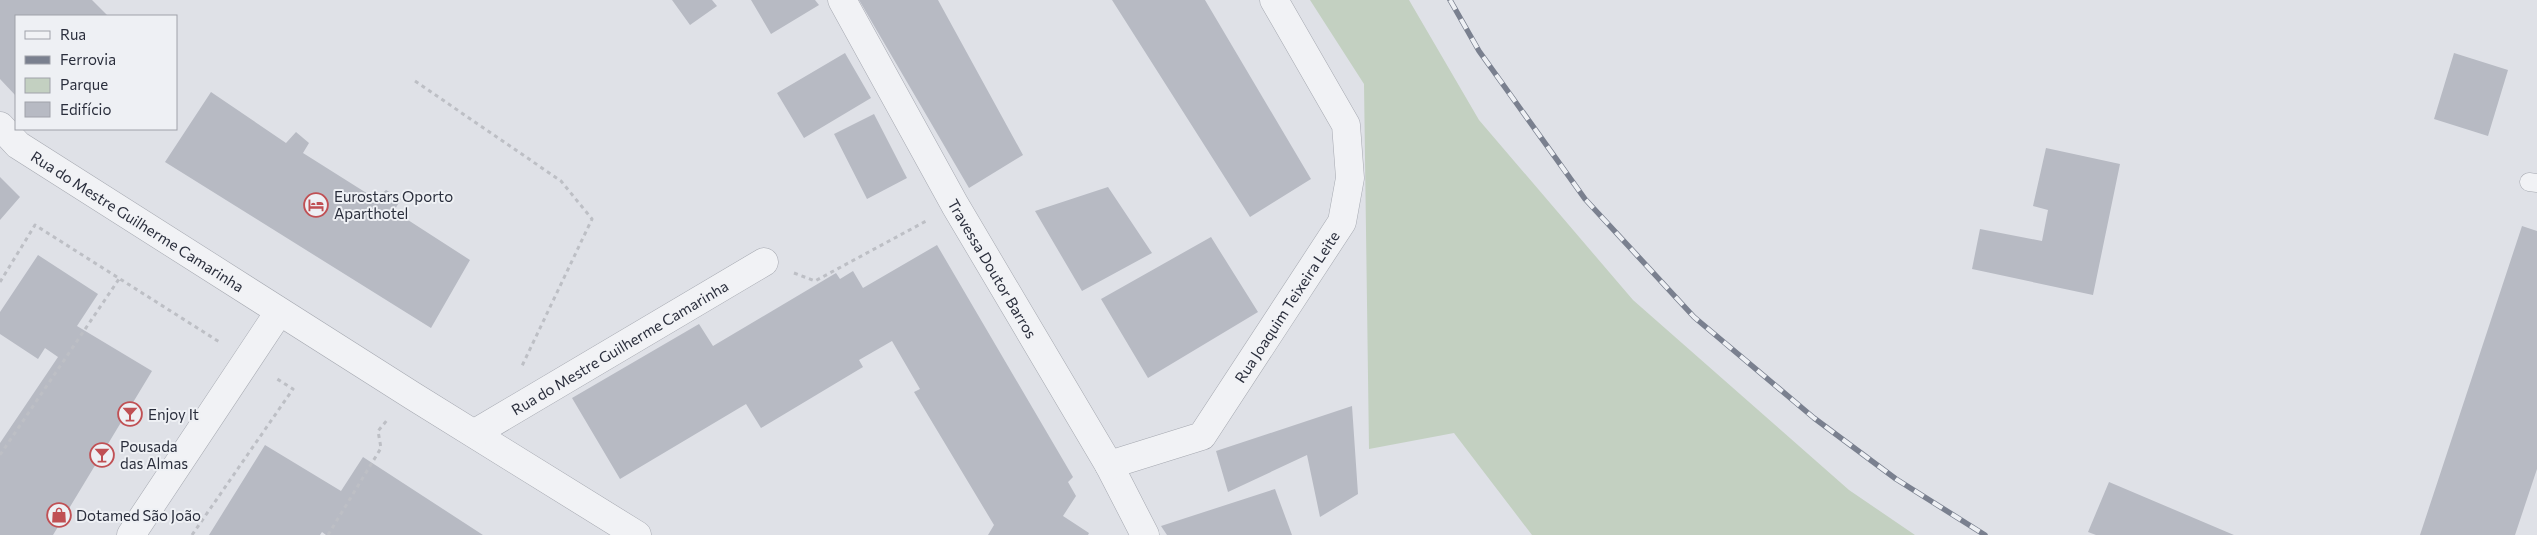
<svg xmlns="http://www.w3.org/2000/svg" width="2537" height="535" viewBox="0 0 2537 535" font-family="Commissioner,sans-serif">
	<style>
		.green { fill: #c3d0c1 }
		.building { fill: #b7bac3 }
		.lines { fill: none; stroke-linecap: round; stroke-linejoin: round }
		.service-casing { stroke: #a5a8b0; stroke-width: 19 }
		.minor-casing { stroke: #a5a8b0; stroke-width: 29 }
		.path { stroke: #bdbfc5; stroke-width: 3; stroke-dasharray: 4 4; stroke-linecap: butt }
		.service { stroke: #f1f2f5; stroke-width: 18 }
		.minor { stroke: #f1f2f5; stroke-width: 28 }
		.rail-casing { stroke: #7a808f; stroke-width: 5.5 }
		.rail { stroke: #eef0f4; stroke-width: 4; stroke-dasharray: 11; stroke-linecap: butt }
		.labels { text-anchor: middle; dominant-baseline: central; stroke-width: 4; stroke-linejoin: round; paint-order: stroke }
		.poi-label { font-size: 15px; fill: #2a2e3c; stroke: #eef0f4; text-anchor: start }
		.street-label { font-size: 15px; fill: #2a2e3c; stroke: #eef0f4 }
	</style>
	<rect width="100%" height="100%" fill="#dfe1e7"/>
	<path class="green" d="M 1310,0 L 1409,0 L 1479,120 L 1633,300 L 1849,490 L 1915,535 L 1532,535 L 1454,433 L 1369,449 L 1364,84 Z"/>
	<path class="building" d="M 0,0 L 92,0 L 108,16 L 16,16 L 16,96 L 0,79 Z
		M 672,0 L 712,0 L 717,6 L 690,25 Z
		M 751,0 L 815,0 L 819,5 L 771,34 Z
		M 859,0 L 938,0 L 1023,155 L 969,188 Z
		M 1112,0 L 1205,0 L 1311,179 L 1250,217 Z
		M 845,53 L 871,98 L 804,138 L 777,93 Z
		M 2454,53 L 2508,70 L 2488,136 L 2434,119 Z
		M 211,92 L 286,143 L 296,132 L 309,143 L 303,153 L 376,199 L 386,190 L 401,199 L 394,211 L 470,260 L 431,328 L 165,162 Z
		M 874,114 L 907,178 L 867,199 L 834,134 Z
		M 2046,148 L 2120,164 L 2093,295 L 1972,269 L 1980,229 L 2042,241 L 2048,210 L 2033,206 Z
		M 0,177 L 20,197 L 0,220 Z
		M 1108,187 L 1152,253 L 1082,291 L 1035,211 Z
		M 2522,226 L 2537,231 L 2537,469 L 2515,535 L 2420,535 Z
		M 1211,237 L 1258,312 L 1148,378 L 1101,299 Z
		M 937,245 L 1073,477 L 1068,482 L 1076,496 L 1063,516 L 1089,533 L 1088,535 L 988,535 L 994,525 L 914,392 L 920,389 L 892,341 L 859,360 L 863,367 L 761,428 L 746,404 L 620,479 L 572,398 L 699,324 L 713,346 L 836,273 L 840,279 L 853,271 L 863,288 Z
		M 38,255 L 98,294 L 77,326 L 152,371 L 53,535 L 0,535 L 0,443 L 58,357 L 45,348 L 38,359 L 0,334 L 0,312 Z
		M 1352,406 L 1358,494 L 1320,517 L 1307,455 L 1228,492 L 1216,451 Z
		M 265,445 L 341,491 L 363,457 L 483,535 L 326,535 L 322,532 L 320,535 L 209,535 Z
		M 2109,482 L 2234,535 L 2096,535 L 2088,532 Z
		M 1275,489 L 1292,535 L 1167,535 L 1161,526 Z"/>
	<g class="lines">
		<g class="service-casing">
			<path id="service" d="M 2529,182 L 2537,183"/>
		</g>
		<g class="minor-casing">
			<g id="minor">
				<path id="s1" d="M 842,0 L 955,205 L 1109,465 L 1145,535"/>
				<path id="s2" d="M 0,126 L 18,145 L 413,396 L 637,535"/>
				<path id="s3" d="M 475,433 L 764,262"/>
				<path id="s4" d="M 1109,465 L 1202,436 L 1342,222 L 1350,178 L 1346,125 L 1274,0"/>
				<path d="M 131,535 L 279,312"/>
			</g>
		</g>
		<path class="path" d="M 415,81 L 561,181 L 592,219 L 521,368
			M 794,273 L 815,281 L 928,220
			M 0,282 L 35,225 L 221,343
			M 0,455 L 119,279
			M 192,535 L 293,389 L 274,377
			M 328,535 L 381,448 L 378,431 L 388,419"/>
		<use href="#service" class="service"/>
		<use href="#minor" class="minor"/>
		<g class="rail-casing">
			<path id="rail" d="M 1450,0 L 1479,51 L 1585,199 L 1694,317 L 1814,418 L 1896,479 L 1985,535"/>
		</g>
		<use href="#rail" class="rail"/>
	</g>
	<defs>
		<g id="hotel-ring" transform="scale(1.25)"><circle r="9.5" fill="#eef0f4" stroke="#c05054" stroke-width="1.5"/><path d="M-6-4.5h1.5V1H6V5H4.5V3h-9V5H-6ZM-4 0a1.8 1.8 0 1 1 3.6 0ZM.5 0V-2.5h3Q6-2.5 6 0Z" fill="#c05054"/></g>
		<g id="bar-ring" transform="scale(1.25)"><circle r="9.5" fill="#eef0f4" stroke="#c05054" stroke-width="1.5"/><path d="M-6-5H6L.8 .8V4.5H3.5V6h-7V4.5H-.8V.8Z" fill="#c05054"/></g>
		<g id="shop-ring" transform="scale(1.25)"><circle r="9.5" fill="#eef0f4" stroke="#c05054" stroke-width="1.5"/><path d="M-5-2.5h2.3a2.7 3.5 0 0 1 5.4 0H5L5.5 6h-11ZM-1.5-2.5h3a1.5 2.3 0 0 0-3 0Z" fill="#c05054"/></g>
	</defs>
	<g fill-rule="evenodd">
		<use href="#hotel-ring" x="316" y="205"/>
		<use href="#bar-ring" x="130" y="414"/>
		<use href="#bar-ring" x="102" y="455"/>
		<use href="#shop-ring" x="59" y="515"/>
	</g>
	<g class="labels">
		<g class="poi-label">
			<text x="334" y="196">Eurostars Oporto<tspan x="334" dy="17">Aparthotel</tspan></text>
			<text x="148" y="414">Enjoy It</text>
			<text x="120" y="446">Pousada<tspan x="120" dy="17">das Almas</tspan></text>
			<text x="76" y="515">Dotamed São João</text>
		</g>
		<g class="street-label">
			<text stroke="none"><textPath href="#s2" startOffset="168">Rua do Mestre Guilherme Camarinha</textPath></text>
			<text stroke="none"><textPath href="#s1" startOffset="308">Travessa Doutor Barros</textPath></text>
			<text stroke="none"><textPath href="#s4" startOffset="252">Rua Joaquim Teixeira Leite</textPath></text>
			<text stroke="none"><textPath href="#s3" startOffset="168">Rua do Mestre Guilherme Camarinha</textPath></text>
		</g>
	</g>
	<rect x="15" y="15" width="162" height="115" fill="#eef0f4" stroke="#a0a2aa"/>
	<rect x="25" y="31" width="25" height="8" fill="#f1f2f5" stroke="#a0a2aa"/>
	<text x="60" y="40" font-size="15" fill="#2a2e3c">Rua</text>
	<rect x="25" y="56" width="25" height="8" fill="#7a808f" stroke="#a0a2aa"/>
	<text x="60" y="65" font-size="15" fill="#2a2e3c">Ferrovia</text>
	<rect x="25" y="78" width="25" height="15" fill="#c3d0c1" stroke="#a0a2aa"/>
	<text x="60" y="90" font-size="15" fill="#2a2e3c">Parque</text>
	<rect x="25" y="102" width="25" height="15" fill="#b7bac3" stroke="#a0a2aa"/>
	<text x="60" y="115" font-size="15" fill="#2a2e3c">Edifício</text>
</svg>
